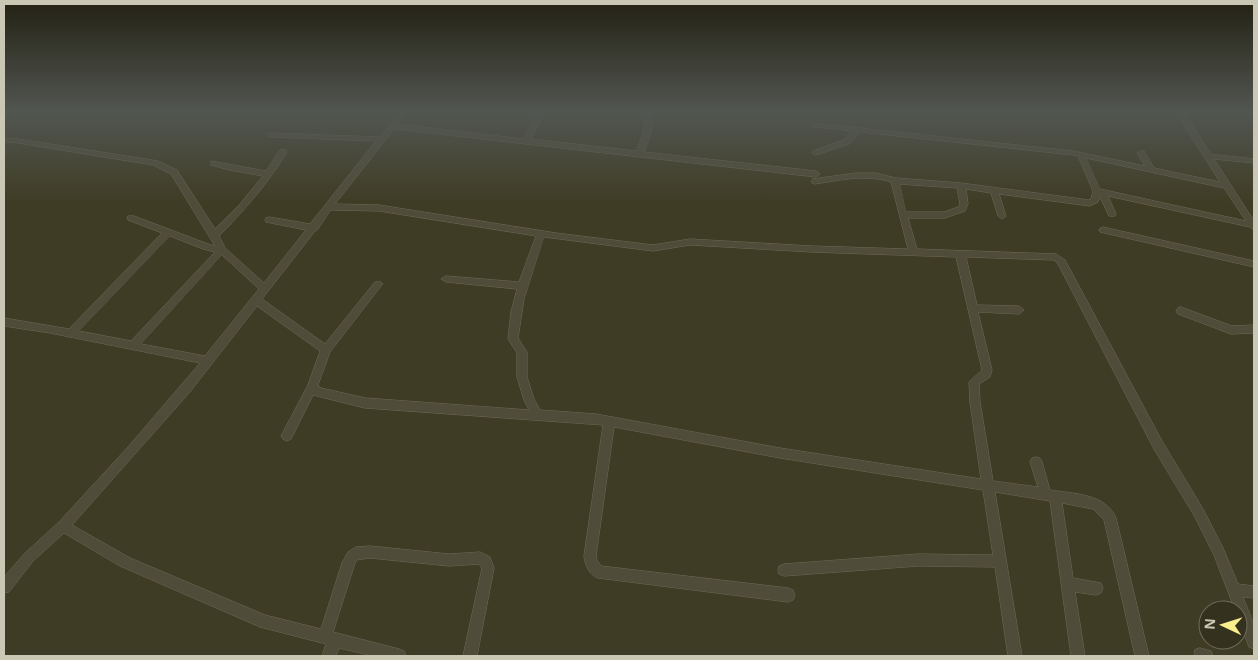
<svg xmlns="http://www.w3.org/2000/svg" width="1258" height="660" viewBox="0 0 1258 660" font-family="'Noto Sans',sans-serif">
	<style>
		.lines { fill: none; stroke-linecap: round; stroke-linejoin: round }
		.street-casing { stroke: #6d6a57; stroke-width: 1 }
		.street { fill: #4f4c39; fill-rule: evenodd }
	</style>
	<rect width="100%" height="100%" fill="#3f3c25"/>
	<g class="lines">
		<g class="street-casing">
			<path id="street" d="M 400,111 L 408,111 L 397,124 L 524,139 L 538,111 L 546,111 L 531,139 L 636,151 C 641,139 649,124 641,111 L 649,111 C 657,124 649,139 644,152 L 816,171 L 820,174 L 816,177 L 394,129 L 335,204 L 379,205 L 556,233 L 653,245 L 690,239 L 811,246 L 908,249 L 891,182 C 867,174 840,180 815,184 L 812,183 L 812,179 L 856,173 L 876,173 L 896,178 L 961,183 L 1089,200 L 1091,199 L 1093,191 L 1078,156 L 1073,155 L 860,132 L 849,144 L 816,155 L 812,153 L 813,151 L 843,140 L 852,131 L 816,127 L 813,127 L 813,123 L 1073,151 L 1145,166 L 1137,153 L 1141,151 L 1144,151 L 1154,168 L 1220,182 L 1175,111 L 1183,111 L 1211,154 L 1254,159 L 1254,163 L 1214,159 L 1254,221 L 1254,230 L 1250,227 L 1108,196 L 1116,214 L 1115,216 L 1109,216 L 1100,197 L 1098,202 L 1090,206 L 999,194 L 1006,216 L 1002,219 L 998,216 L 991,193 L 966,189 L 968,204 L 965,211 L 945,218 L 908,218 L 917,249 L 1056,254 L 1065,260 L 1162,441 L 1203,509 L 1223,548 L 1238,584 L 1254,586 L 1254,598 L 1243,597 L 1254,625 L 1254,649 L 1249,647 L 1238,618 L 1238,610 L 1235,610 L 1214,555 L 1195,517 L 1154,449 L 1058,264 L 1054,260 L 966,257 L 977,305 L 1019,306 L 1024,310 L 1019,314 L 978,312 L 992,370 L 990,377 L 979,384 L 980,402 L 993,481 L 1038,487 L 1030,462 L 1032,458 L 1036,457 L 1040,458 L 1042,462 L 1050,490 C 1074,494 1105,493 1116,518 L 1149,656 L 1135,656 L 1104,520 L 1093,509 L 1062,503 L 1073,578 L 1101,583 L 1103,588 L 1101,593 L 1096,595 L 1075,592 L 1085,656 L 1071,656 L 1050,501 L 995,492 L 1022,656 L 1008,656 L 995,567 L 918,566 L 784,576 L 779,574 L 778,570 L 779,566 L 784,564 L 918,554 L 993,555 L 983,490 L 780,458 L 614,427 L 596,556 L 597,560 L 601,566 L 788,588 L 793,590 L 795,595 L 793,600 L 788,602 L 598,578 C 589,575 585,565 584,556 L 603,425 L 365,408 L 313,395 L 291,439 L 287,441 L 283,439 L 281,436 L 308,385 L 320,351 L 257,306 L 189,393 L 72,525 L 130,558 L 265,615 L 321,629 L 342,563 L 348,552 L 356,547 L 370,546 L 449,554 L 480,552 L 490,557 L 494,568 L 477,656 L 463,656 L 482,568 L 479,564 L 449,566 L 370,558 L 356,560 L 333,632 L 399,649 L 404,651 L 406,656 L 373,656 L 339,648 L 336,656 L 322,656 L 326,644 L 260,627 L 120,566 L 64,533 L 33,561 L 9,592 L 4,593 L 4,577 L 25,553 L 59,522 L 128,447 L 200,363 L 50,333 L 4,326 L 4,318 L 69,329 L 162,233 L 128,220 L 127,218 L 128,216 L 134,216 L 208,244 L 215,246 L 171,174 L 153,165 L 12,142 L 4,143 L 4,139 L 12,138 L 158,161 L 177,170 L 215,229 L 240,204 L 263,176 L 229,170 L 211,165 L 211,161 L 266,171 L 280,150 L 286,150 L 287,152 C 268,183 245,210 219,236 L 225,248 L 264,283 L 306,230 L 266,222 L 265,220 L 266,218 L 269,217 L 310,224 L 376,141 L 272,137 L 269,137 L 269,133 L 380,137 ZM 1086,158 L 1224,188 L 1246,221 L 1100,189 ZM 900,184 L 957,188 L 960,204 L 958,207 L 944,212 L 906,212 ZM 331,210 L 379,211 L 536,236 L 519,282 L 446,276 L 441,279 L 446,282 L 517,289 L 511,312 L 508,339 L 517,353 L 517,377 L 524,400 L 529,410 L 365,398 L 321,388 L 318,385 L 330,352 L 381,286 L 383,284 L 381,282 L 375,282 L 325,344 L 262,299 L 315,231 L 317,230 ZM 170,236 L 203,249 L 215,252 L 131,341 L 79,331 ZM 544,237 L 653,251 L 690,245 L 811,252 L 956,257 L 982,370 L 969,382 L 970,402 L 981,479 L 780,448 L 596,414 L 540,410 L 534,399 L 527,377 L 527,352 L 518,338 L 524,299 ZM 222,255 L 259,289 L 205,356 L 141,344 Z
				M 1103,227 L 1254,261 L 1254,267 L 1100,232 L 1099,230 Z
				M 1181,307 L 1232,326 L 1254,325 L 1254,333 L 1231,334 L 1178,314 L 1176,311 L 1178,308 Z
				M 1200,648 L 1211,651 L 1213,656 L 1194,656 L 1195,650 Z"/>
		</g>
		<use href="#street" class="street"/>
	</g>
	<linearGradient id="sky" x2="0" y2="1"><stop stop-color="#232114"/><stop offset="0.55" stop-color="#525651"/><stop offset="1" stop-color="#525651" stop-opacity="0"/></linearGradient>
	<rect width="1258" height="203" fill="url(#sky)"/>
	<rect width="1258" height="660" fill="none" stroke="#cac8b5" stroke-width="10"/>
	<g transform="translate(1223 625) rotate(274)"><circle r="24" fill="#34311e" stroke="#706d5a"/>
	<path d="M0-4L9 19L0 12L-9 19Z" fill="#f8ee8c"/>
	<text y="-8" font-size="14" font-weight="bold" text-anchor="middle" fill="#cac8b5">N</text>
	</g>
</svg>
